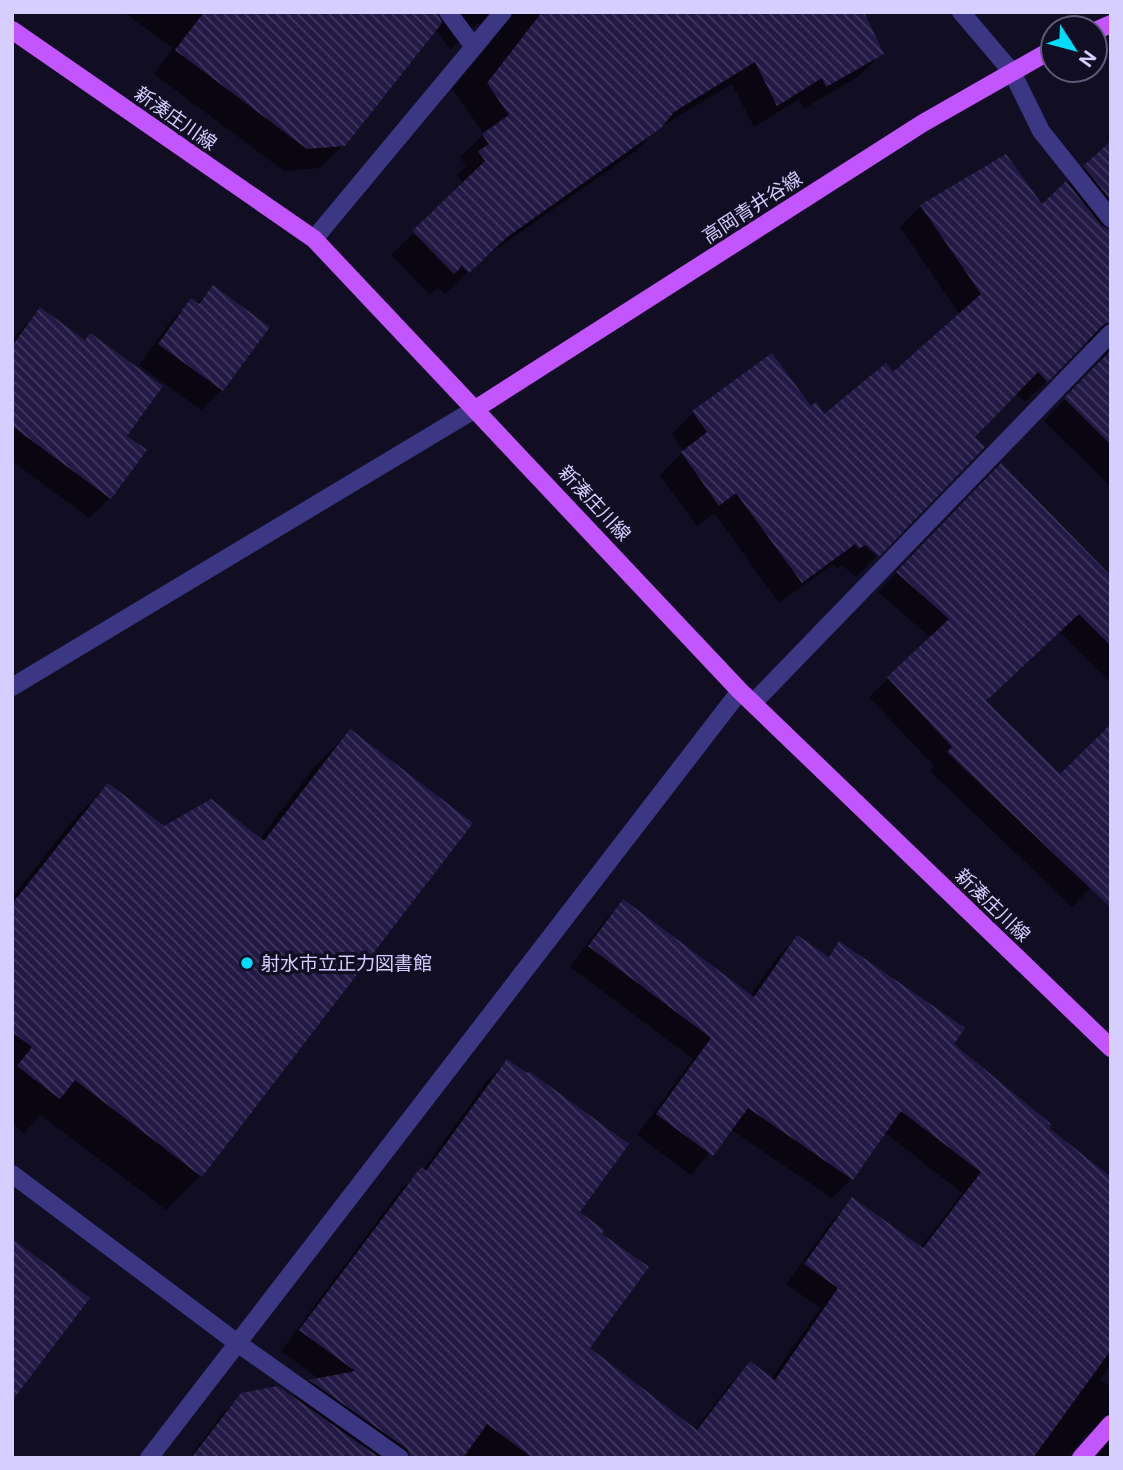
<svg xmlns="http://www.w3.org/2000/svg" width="1123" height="1470" viewBox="0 0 1123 1470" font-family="'Public Sans','Noto Sans JP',sans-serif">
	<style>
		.shadow { fill: #0007 }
		.building { fill: url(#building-back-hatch) }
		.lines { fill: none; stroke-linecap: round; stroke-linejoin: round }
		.minor { stroke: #3b3782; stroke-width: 18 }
		.major { stroke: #c355ff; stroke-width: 18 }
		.poi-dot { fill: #00dbf9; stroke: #110d22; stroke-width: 2.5 }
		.labels { text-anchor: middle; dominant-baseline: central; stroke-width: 7; stroke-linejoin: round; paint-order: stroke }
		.street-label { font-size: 19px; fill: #d5ceff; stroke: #110d22 }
		.poi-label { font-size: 19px; fill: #d5ceff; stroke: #110d22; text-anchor: start }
	</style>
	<defs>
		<pattern id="building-back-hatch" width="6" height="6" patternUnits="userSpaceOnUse" patternTransform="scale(1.75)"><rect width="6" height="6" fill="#221944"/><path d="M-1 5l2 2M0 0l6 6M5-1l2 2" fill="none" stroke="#413960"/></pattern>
	</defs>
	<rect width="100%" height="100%" fill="#110d22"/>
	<path class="shadow" d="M 123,12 L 833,12 L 882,53 L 859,76 L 803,109 L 799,99 L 754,127 L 732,84 L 659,128 L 636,151 L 481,260 L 445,294 L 438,288 L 430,295 L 391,255 L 463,184 L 457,175 L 466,166 L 460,157 L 484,134 L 452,89 L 490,43 L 492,32 L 487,25 L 477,23 L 451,50 L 435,30 L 343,145 L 320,168 L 284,171 L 154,74 L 173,48 Z
		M 1111,143 L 1111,487 L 1044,421 L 1099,364 L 1102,358 L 1098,346 L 1086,342 L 1025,402 L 1016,393 L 973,437 L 982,447 L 856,577 L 842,565 L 837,569 L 833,564 L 779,603 L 714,513 L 697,526 L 660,475 L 684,451 L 672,434 L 693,413 L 772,356 L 810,409 L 824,416 L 893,374 L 960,315 L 900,227 L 921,206 L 1041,207 Z
		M 213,288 L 222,390 L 201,410 L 139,365 L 171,321 L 191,301 L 196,304 Z
		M 40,309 L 84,341 L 90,335 L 125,436 L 110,498 L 89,518 L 12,461 L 12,340 Z
		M 982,484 L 1111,578 L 1111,683 L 1059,632 L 985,701 L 1111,867 L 1072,907 L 930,771 L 934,766 L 869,697 L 931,638 L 878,592 Z
		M 351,731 L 200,1176 L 166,1210 L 41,1115 L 24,1133 L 12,1123 L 12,897 L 74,819 L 108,785 L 164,828 L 259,840 L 316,765 Z
		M 624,902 L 750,996 L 777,957 L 797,937 L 826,957 L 840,943 L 1046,1128 L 1111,1179 L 1111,1365 L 1100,1379 L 1111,1387 L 1111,1458 L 1096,1458 L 1103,1447 L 1099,1436 L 1092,1432 L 1086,1434 L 1068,1458 L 189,1458 L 221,1415 L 242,1394 L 293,1398 L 310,1381 L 319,1379 L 281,1351 L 401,1189 L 423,1170 L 487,1081 L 507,1061 L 578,1212 L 588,1348 L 695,1430 L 731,1383 L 751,1363 L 771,1379 L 820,1308 L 786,1284 L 833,1220 L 853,1200 L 920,1248 L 962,1193 L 884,1132 L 852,1178 L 832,1198 L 730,1129 L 691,1175 L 637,1135 L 693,1059 L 570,967 L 604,921 Z"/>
	<path class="building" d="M 204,12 L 437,12 L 442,23 L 345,146 L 307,149 L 175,50 Z
		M 542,12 L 864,12 L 884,54 L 826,87 L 822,78 L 777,106 L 755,62 L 674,112 L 661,128 L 506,238 L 469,273 L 462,266 L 454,274 L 412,231 L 485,161 L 478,151 L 489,144 L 482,134 L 509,115 L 487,83 Z
		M 1111,141 L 1111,200 L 1083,166 Z
		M 1006,154 L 1042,204 L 1066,181 L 1102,226 L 1111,230 L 1111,322 L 1103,325 L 1048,382 L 1038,372 L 975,437 L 985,447 L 879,557 L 865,545 L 859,549 L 855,544 L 802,583 L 736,493 L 719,506 L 681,452 L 707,432 L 692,411 L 772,353 L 811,406 L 816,402 L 824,414 L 886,363 L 893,372 L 981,294 L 920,205 Z
		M 213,285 L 270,327 L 223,391 L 158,344 L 191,298 L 199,304 Z
		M 40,307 L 85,340 L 90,333 L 163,386 L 127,436 L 147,450 L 111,499 L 12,426 L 12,346 Z
		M 1111,350 L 1111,445 L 1064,398 Z
		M 1001,463 L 1111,576 L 1111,646 L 1079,614 L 986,701 L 1060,774 L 1111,724 L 1111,908 L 947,752 L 952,747 L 887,677 L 949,619 L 896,572 Z
		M 350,729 L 473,823 L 202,1177 L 75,1080 L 60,1099 L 17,1066 L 32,1047 L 12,1032 L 12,904 L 108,783 L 164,826 L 211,799 L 264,841 Z
		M 623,899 L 754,997 L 797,935 L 829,957 L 839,941 L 965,1028 L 954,1044 L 1051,1124 L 1049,1128 L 1111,1177 L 1111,1350 L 1033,1458 L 533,1458 L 487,1424 L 463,1458 L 411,1458 L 407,1449 L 309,1380 L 355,1371 L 299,1330 L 421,1167 L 426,1171 L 507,1059 L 527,1073 L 529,1071 L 629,1144 L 580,1212 L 604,1230 L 602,1234 L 649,1267 L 590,1348 L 697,1430 L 750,1361 L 775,1380 L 838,1288 L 804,1264 L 852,1197 L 923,1248 L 981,1172 L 901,1111 L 853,1180 L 748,1108 L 713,1156 L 656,1114 L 711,1038 L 588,946 Z
		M 12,1238 L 90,1298 L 12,1401 Z
		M 278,1386 L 380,1458 L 191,1458 L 241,1393 Z"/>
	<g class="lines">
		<path class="minor" d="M 448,12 L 474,47
			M 961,12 L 1012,72 L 1041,131 L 1111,219
			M 314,239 L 503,12
			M 12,687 L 477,408
			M 753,703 L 1111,333
			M 12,1174 L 236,1342 L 400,1458
			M 149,1458 L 740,691"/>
		<path class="major" d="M 12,30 L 314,239 L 740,691 L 1111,1048
			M 1095,31 L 1111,24
			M 477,408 L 923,123 L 1053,49
			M 1081,1458 L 1111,1424"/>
	</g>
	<circle class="poi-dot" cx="247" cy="963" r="7"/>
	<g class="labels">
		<g class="street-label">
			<text transform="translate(176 118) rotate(35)">新湊庄川線</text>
			<text transform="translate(752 207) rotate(-33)">高岡青井谷線</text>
			<text transform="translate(595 503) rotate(47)">新湊庄川線</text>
			<text transform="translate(993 905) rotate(44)">新湊庄川線</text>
		</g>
		<g class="poi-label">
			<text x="261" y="963">射水市立正力図書館</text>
		</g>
	</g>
	<rect width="1123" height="1470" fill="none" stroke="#d5ceff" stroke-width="28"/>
	<g transform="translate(1074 49) rotate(126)"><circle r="33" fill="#110d22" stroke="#5f5a7a" stroke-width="2"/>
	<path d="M0-5L12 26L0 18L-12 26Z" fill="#00dbf9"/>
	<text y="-10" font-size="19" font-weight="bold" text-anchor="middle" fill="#d5ceff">N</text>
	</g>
</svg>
